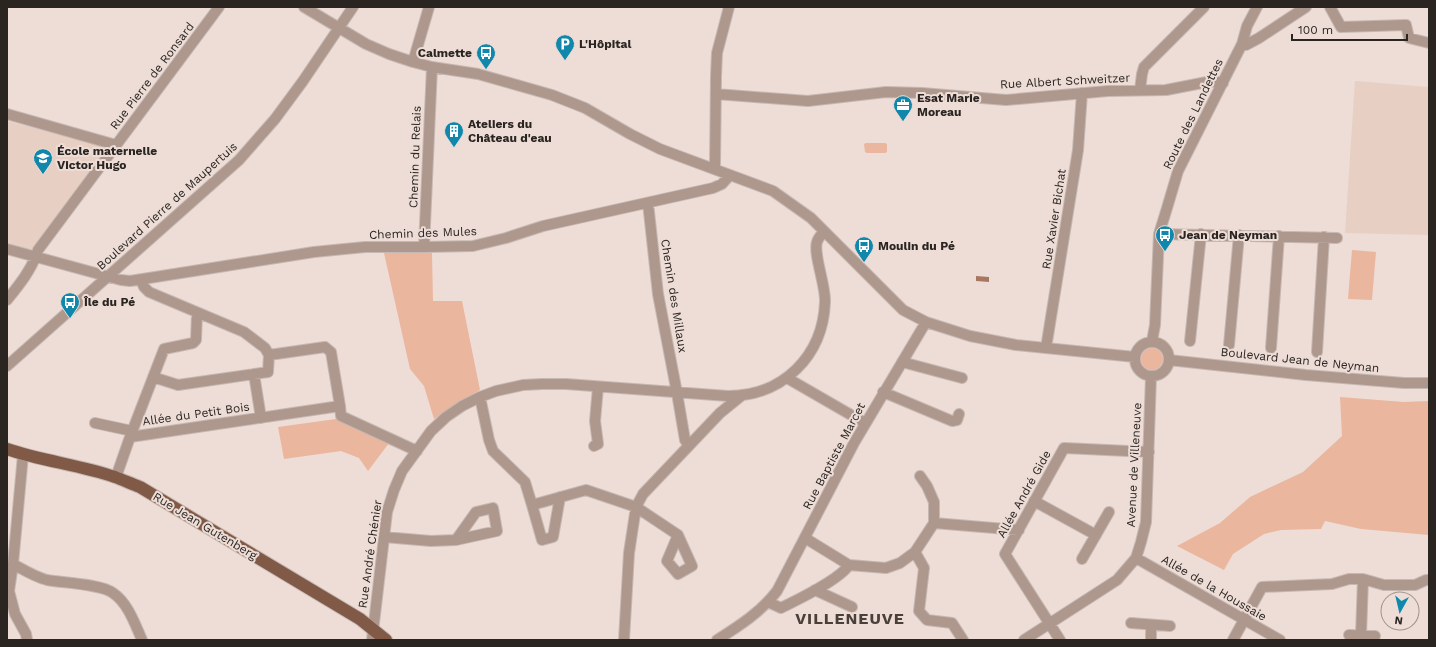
<svg xmlns="http://www.w3.org/2000/svg" width="1436" height="647" viewBox="0 0 1436 647" font-family="'Work Sans',sans-serif">
	<style>
		.built { fill: #e7cfc4 }
		.green { fill: #eab69e }
		.water { fill: #a87761 }
		.lines { fill: none; stroke-linecap: round; stroke-linejoin: round }
		.minor-casing { stroke: #c6b8b2; stroke-width: 12 }
		.major-casing { stroke: #c6b8b2; stroke-width: 14 }
		.minor { stroke: #ae978d; stroke-width: 10 }
		.major { stroke: #815a47; stroke-width: 12 }
		.labels { text-anchor: middle; dominant-baseline: central; stroke-width: 4; stroke-linejoin: round; paint-order: stroke }
		.poi-label { font-size: 12px; font-weight: bold; fill: #2b2522; stroke: #edddd6; text-anchor: start }
		.street-label { font-size: 12px; fill: #2b2522; stroke: #edddd6 }
		.district-label { font-size: 16px; font-weight: bold; letter-spacing: 1px; fill: #4b3f39; stroke: #edddd6 }
	</style>
	<rect width="100%" height="100%" fill="#edddd6"/>
	<path class="built" d="M 1355,81 L 1429,87 L 1429,235 L 1345,233 Z
		M 7,121 L 103,146 L 104,152 L 31,250 L 7,243 Z"/>
	<path class="green" d="M 866,143 L 885,143 L 887,144 L 887,152 L 885,153 L 867,153 L 865,152 L 864,144 Z
		M 1352,250 L 1376,252 L 1372,300 L 1348,299 Z
		M 384,253 L 432,253 L 433,301 L 462,301 L 480,390 L 434,419 L 424,386 L 410,369 Z
		M1141 359a11 11 0 1 1 22 0a11 11 0 1 1-22 0Z
		M 1340,397 L 1404,402 L 1429,401 L 1429,535 L 1361,529 L 1325,521 L 1321,529 L 1281,530 L 1264,534 L 1233,554 L 1224,570 L 1177,546 L 1220,523 L 1250,497 L 1303,472 L 1342,436 Z
		M 336,419 L 389,443 L 368,471 L 359,458 L 341,451 L 284,459 L 278,427 Z"/>
	<path class="water" d="M 976,276 L 989,277 L 989,282 L 976,281 Z"/>
	<g class="lines">
		<g class="minor-casing">
			<path id="minor" d="M 304,7 L 366,44 L 389,54 L 413,62 L 432,67 L 478,74 L 552,95 L 585,108 L 630,134 L 660,149 L 773,191 L 811,218 L 903,310 L 926,322 L 970,336 L 1016,345 L 1135,357
				M 1330,7 L 1341,27 L 1406,25 L 1409,38 L 1429,43
				M 1242,44 L 1246,45 L 1259,38 L 1306,7
				M 413,62 L 429,7
				M 1140,90 L 1142,74 L 1144,67 L 1204,7
				M 716,94 L 808,101 L 886,92 L 922,93 L 1006,100 L 1108,91 L 1166,90 L 1207,82 L 1220,82 L 1223,83
				M 7,114 L 116,145
				M 714,169 L 715,164 L 716,76 L 717,53 L 729,7
				M 648,203 L 658,294 L 677,393 L 685,440 L 689,446
				M 1159,234 L 1337,238
				M 424,247 L 432,67
				M 7,249 L 121,280 L 130,281 L 314,252 L 365,247 L 424,247 L 473,246 L 506,238 L 543,226 L 713,188 L 722,184 L 730,175
				M 141,280 L 144,287 L 149,292 L 244,332 L 265,348 L 269,355 L 268,372 L 178,385 L 153,377
				M 7,300 C 20,284 32,269 38,250 L 219,7
				M 1152,341 L 1155,325 L 1159,234 L 1167,208 L 1178,171 L 1242,44 L 1247,26 L 1257,7
				M 1190,341 L 1201,234
				M1135 359a17 17 0 1 1 34 0a17 17 0 1 1-34 0Z
				M 1229,345 L 1239,235
				M 1046,348 L 1078,150 L 1082,93
				M 1271,348 L 1279,236
				M 1317,352 L 1324,237
				M 1169,360 L 1306,375 L 1404,383 L 1429,383
				M 902,362 L 962,378
				M 7,366 L 239,160 L 275,119 L 303,81 L 353,7
				M 254,374 L 261,418
				M 787,378 L 865,423
				M 883,392 L 952,421 L 957,420 L 959,414
				M 480,397 L 489,440 L 493,451 L 525,482 L 532,505 L 586,490 L 636,507 L 678,535 L 692,566 L 678,574 L 667,561 L 678,535
				M 340,406 L 341,416 L 417,451
				M 95,423 L 132,431
				M 130,437 L 164,349 L 193,343 L 196,340 L 197,313
				M 594,446 L 598,444 L 595,421 L 598,387
				M 23,455 L 13,564 L 9,591 L 15,614 L 26,634 L 27,640
				M 116,477 L 130,437 L 340,406 L 331,352 L 325,347 L 269,355
				M 1034,501 L 1096,535
				M 532,505 L 542,540 L 553,537 L 560,497
				M 934,523 L 1019,530
				M 384,537 L 431,541 L 456,540 L 497,531 L 493,508 L 476,512 L 456,540
				M 805,538 L 849,565 L 886,568 L 900,563 L 915,552 L 934,523 L 934,502 L 927,486 L 920,476
				M 915,552 L 924,568 L 919,611 L 927,620 L 952,623 L 963,640
				M 1136,558 L 1280,640
				M 1082,559 L 1109,512
				M 13,564 C 24,570 35,577 47,580 C 63,583 101,584 113,593 C 128,603 135,624 142,640
				M 815,590 L 852,607
				M 768,602 L 781,608 C 799,599 839,580 849,565
				M 1131,623 L 1170,626
				M 1349,635 L 1375,636
				M 1361,635 L 1363,579
				M 372,640 L 387,512 L 394,490 L 402,471 L 431,431 L 446,417 L 462,406 L 480,397 L 496,391 L 523,385 L 542,384 L 566,384 L 728,396 C 783,396 823,356 825,302 C 826,286 813,254 817,242 C 818,238 822,234 824,231
				M 624,640 L 629,553 L 636,507 L 643,494 L 720,413 L 741,396
				M 717,640 C 739,626 761,612 777,591 L 854,443 L 926,322
				M 1024,640 L 1117,580 L 1136,558 L 1141,542 L 1146,522 L 1151,376
				M 1060,640 L 1005,554 L 1064,448 L 1149,452
				M 1151,640 L 1151,625
				M 1233,640 L 1262,587 L 1332,584 L 1349,579 L 1363,579 L 1384,585 L 1415,585 L 1426,580 L 1429,580"/>
		</g>
		<g class="major-casing">
			<path id="major" d="M 7,449 C 42,461 80,465 115,477 C 123,480 132,484 140,487 L 360,619 L 386,640"/>
		</g>
		<use href="#minor" class="minor"/>
		<use href="#major" class="major"/>
	</g>
	<defs>
		<g id="parking-pin" transform="scale(1)"><path d="M0 17L-7.5 6A9.5 9.5 0 1 1 7.5 6Z" fill="#1087ab" stroke="#edddd6"/><path d="M-3.5-5.5H1a3.5 3.5 0 0 1 0 7H-1V5.5H-3.5ZM-1-3.4V-.6H.8a1.4 1.4 0 0 0 0-2.8Z" fill="#fff"/></g>
		<g id="bus-pin" transform="scale(1)"><path d="M0 17L-7.5 6A9.5 9.5 0 1 1 7.5 6Z" fill="#1087ab" stroke="#edddd6"/><path d="M-5-6H5V4H4V6H2V4H-2V6H-4V4H-5ZM-3.5-4V0h7V-4ZM-3.5 1.2v1.5H-2V1.2ZM2 1.2v1.5H3.5V1.2Z" fill="#fff"/></g>
		<g id="office-pin" transform="scale(1)"><path d="M0 17L-7.5 6A9.5 9.5 0 1 1 7.5 6Z" fill="#1087ab" stroke="#edddd6"/><path d="M-6-3h4V-5.5h4V-3h4V5H-6ZM-1-4.5V-3h2v-1.5ZM-6 0V1H6V0Z" fill="#fff"/></g>
		<g id="building-pin" transform="scale(1)"><path d="M0 17L-7.5 6A9.5 9.5 0 1 1 7.5 6Z" fill="#1087ab" stroke="#edddd6"/><path d="M-4-6H4V6H1V3H-1V6H-4ZM-2.5-4.3h1.7v1.8h-1.7ZM.8-4.3h1.7v1.8H.8ZM-2.5-1h1.7V.8h-1.7ZM.8-1h1.7V.8H.8Z" fill="#fff"/></g>
		<g id="school-pin" transform="scale(1)"><path d="M0 17L-7.5 6A9.5 9.5 0 1 1 7.5 6Z" fill="#1087ab" stroke="#edddd6"/><path d="M0-5L7-2L0 1L-7-2ZM-4 1L0 2.5L4 1V4Q0 6-4 4Z" fill="#fff"/></g>
	</defs>
	<g fill-rule="evenodd">
		<use href="#parking-pin" x="565" y="44"/>
		<use href="#bus-pin" x="486" y="53"/>
		<use href="#office-pin" x="903" y="105"/>
		<use href="#building-pin" x="454" y="131"/>
		<use href="#school-pin" x="43" y="158"/>
		<use href="#bus-pin" x="1165" y="235"/>
		<use href="#bus-pin" x="864" y="246"/>
		<use href="#bus-pin" x="70" y="302"/>
	</g>
	<g class="labels">
		<g class="poi-label">
			<text x="579" y="44">L'Hôpital</text>
			<text x="472" y="53" text-anchor="end">Calmette</text>
			<text x="917" y="98">Esat Marie<tspan x="917" dy="14">Moreau</tspan></text>
			<text x="468" y="124">Ateliers du<tspan x="468" dy="14">Château d'eau</tspan></text>
			<text x="57" y="151">École maternelle<tspan x="57" dy="14">Victor Hugo</tspan></text>
			<text x="1179" y="235">Jean de Neyman</text>
			<text x="878" y="246">Moulin du Pé</text>
			<text x="84" y="302">Île du Pé</text>
		</g>
		<g class="street-label">
			<text transform="translate(152 76) rotate(-53)">Rue Pierre de Ronsard</text>
			<text transform="translate(1065 81) rotate(-3)">Rue Albert Schweitzer</text>
			<text transform="translate(1193 114) rotate(-64)">Route des Landettes</text>
			<text transform="translate(415 157) rotate(-88)">Chemin du Relais</text>
			<text transform="translate(167 206) rotate(-42)">Boulevard Pierre de Maupertuis</text>
			<text transform="translate(1054 219) rotate(-81)">Rue Xavier Bichat</text>
			<text transform="translate(423 233) rotate(-2)">Chemin des Mules</text>
			<text transform="translate(674 296) rotate(81)">Chemin des Millaux</text>
			<text transform="translate(1300 360) rotate(6)">Boulevard Jean de Neyman</text>
			<text transform="translate(196 414) rotate(-8)">Allée du Petit Bois</text>
			<text transform="translate(834 456) rotate(-62)">Rue Baptiste Marcet</text>
			<text transform="translate(1134 465) rotate(-87)">Avenue de Villeneuve</text>
			<text transform="translate(1024 494) rotate(-61)">Allée André Gide</text>
			<text transform="translate(205 526) rotate(31)">Rue Jean Gutenberg</text>
			<text transform="translate(370 554) rotate(-82)">Rue André Chénier</text>
			<text transform="translate(1214 588) rotate(30)">Allée de la Houssaie</text>
		</g>
		<g class="district-label">
			<text x="850" y="618">VILLENEUVE</text>
		</g>
	</g>
	<rect width="1436" height="647" fill="none" stroke="#2b2522" stroke-width="16"/>
	<g transform="translate(1400 611) rotate(188)"><circle r="19" fill="#edddd6" stroke="#9f938e"/>
	<path d="M0-3L7 15L0 10L-7 15Z" fill="#1087ab"/>
	<text y="-6" font-size="11" font-weight="bold" text-anchor="middle" fill="#2b2522">N</text>
	</g>
	<path d="M1292 34v6h115v-6" fill="none" stroke="#2b2522" stroke-width="2"/>
	<text x="1298" y="34" font-size="12" fill="#2b2522" stroke="#edddd6" stroke-width="3" paint-order="stroke">100 m</text>
</svg>
